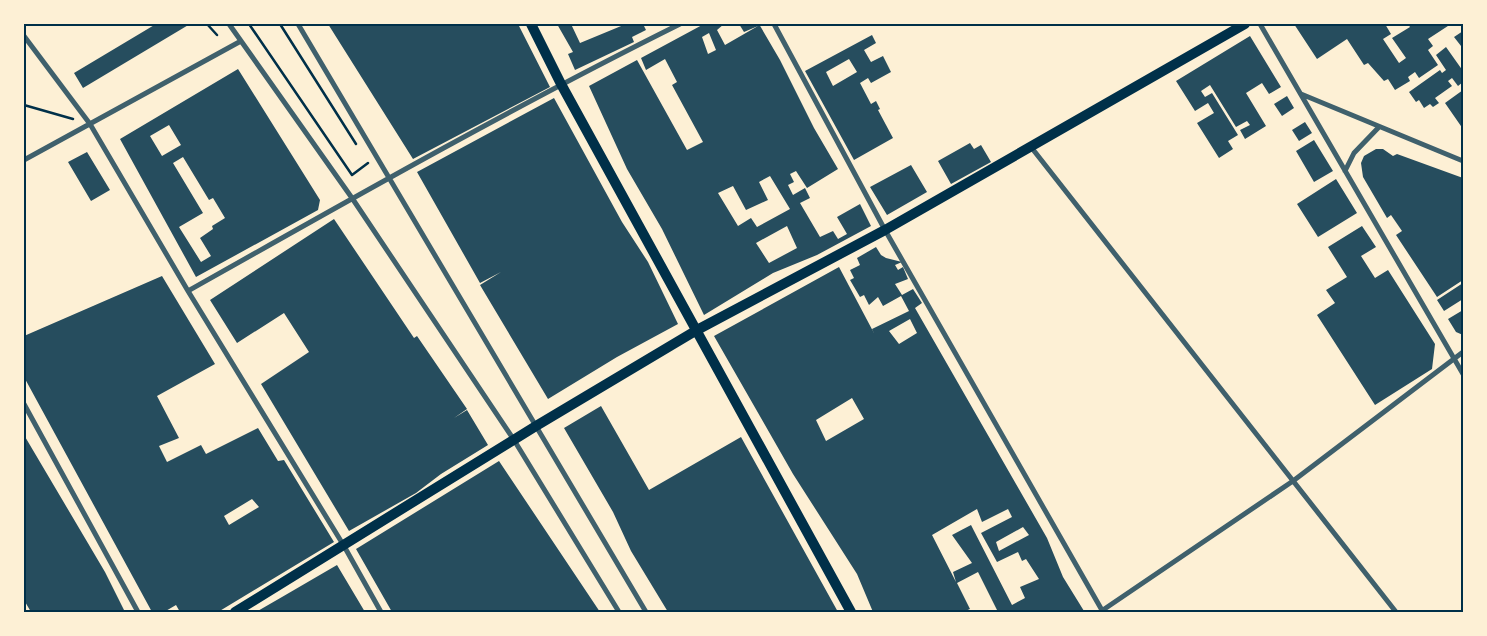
<svg xmlns="http://www.w3.org/2000/svg" width="1487" height="636" viewBox="0 0 1487 636" font-family="'Noto Serif',serif">
	<style>
		.building { fill: #264d5e; fill-rule: evenodd }
		.lines { fill: none; stroke-linecap: round; stroke-linejoin: round }
		.path { stroke: #003049; stroke-width: 2.5 }
		.minor { stroke: #3f606c; stroke-width: 5 }
		.secondary { stroke: #003049; stroke-width: 10 }
		.neatline { fill: none; stroke: #003049; stroke-width: 2 }
	</style>
	<rect width="100%" height="100%" fill="#fdf0d5"/>
	<path class="building" d="M 156,24 L 190,24 L 83,88 L 74,73 Z
		M 328,24 L 518,24 L 550,87 L 413,159 Z
		M 557,24 L 571,24 L 580,43 L 626,24 L 649,24 L 644,26 L 646,30 L 632,37 L 634,42 L 575,70 L 568,54 L 573,52 Z
		M 704,24 L 724,24 L 717,30 L 725,45 L 758,26 L 744,32 L 739,24 L 759,24 L 780,60 L 814,128 L 838,169 L 807,188 L 796,171 L 790,174 L 794,182 L 788,185 L 793,195 L 805,188 L 810,198 L 800,203 L 820,237 L 833,231 L 838,239 L 847,234 L 837,217 L 860,204 L 871,226 L 817,255 L 773,273 L 704,315 L 662,229 L 627,169 L 589,86 L 637,60 L 687,150 L 703,142 L 672,85 L 677,82 L 665,59 L 646,70 L 641,58 ZM 709,33 L 716,50 L 708,54 L 702,37 ZM 770,176 L 790,209 L 757,227 L 751,218 L 738,226 L 718,193 L 733,186 L 746,210 L 768,200 L 759,182 ZM 787,226 L 797,248 L 769,263 L 756,243 Z
		M 1294,24 L 1385,24 L 1391,34 L 1383,39 L 1399,63 L 1406,58 L 1392,38 L 1410,27 L 1408,24 L 1451,24 L 1428,39 L 1433,46 L 1428,50 L 1438,65 L 1419,78 L 1415,72 L 1408,77 L 1410,81 L 1395,90 L 1388,79 L 1384,81 L 1368,63 L 1364,65 L 1347,39 L 1317,59 Z
		M 1463,31 L 1463,44 L 1461,46 L 1454,37 Z
		M 872,35 L 876,43 L 864,50 L 871,62 L 883,56 L 891,72 L 871,83 L 868,78 L 860,83 L 871,104 L 876,101 L 880,109 L 878,110 L 893,138 L 854,160 L 805,71 ZM 849,59 L 857,72 L 833,86 L 826,72 Z
		M 1250,36 L 1281,87 L 1269,94 L 1262,83 L 1246,93 L 1266,126 L 1245,139 L 1240,130 L 1250,125 L 1247,121 L 1236,127 L 1210,85 L 1201,91 L 1205,97 L 1212,93 L 1238,135 L 1228,141 L 1233,149 L 1219,158 L 1197,123 L 1214,113 L 1208,103 L 1195,111 L 1176,81 Z
		M 1446,47 L 1463,71 L 1463,82 L 1458,86 L 1452,78 L 1448,81 L 1452,86 L 1435,98 L 1439,103 L 1433,107 L 1430,104 L 1424,108 L 1419,100 L 1416,102 L 1409,92 L 1440,70 L 1442,73 L 1446,70 L 1436,55 Z
		M 238,69 L 320,200 L 318,210 L 196,277 L 120,139 ZM 169,125 L 181,145 L 162,156 L 150,136 ZM 183,157 L 209,200 L 213,198 L 225,218 L 212,226 L 213,229 L 200,238 L 211,256 L 201,262 L 179,227 L 203,213 L 173,163 Z
		M 1463,90 L 1463,129 L 1445,103 Z
		M 1287,96 L 1294,108 L 1282,116 L 1274,104 Z
		M 554,98 L 622,222 L 648,262 L 678,324 L 617,357 L 548,399 L 480,285 L 501,272 L 480,283 L 417,172 Z
		M 1305,122 L 1312,133 L 1299,141 L 1292,130 Z
		M 1314,140 L 1333,171 L 1314,182 L 1296,151 Z
		M 970,143 L 974,149 L 981,145 L 991,162 L 951,184 L 938,161 Z
		M 1376,149 L 1383,149 L 1393,156 L 1397,154 L 1463,178 L 1463,280 L 1437,297 L 1396,235 L 1402,231 L 1391,215 L 1387,218 L 1363,177 L 1361,163 L 1364,156 Z
		M 87,152 L 110,190 L 91,201 L 68,162 Z
		M 911,165 L 927,192 L 887,215 L 870,187 Z
		M 1336,179 L 1357,213 L 1318,237 L 1297,204 Z
		M 334,219 L 414,338 L 417,336 L 467,409 L 454,418 L 467,410 L 488,445 L 441,474 L 416,493 L 349,531 L 261,384 L 309,352 L 284,313 L 237,343 L 210,300 Z
		M 1362,226 L 1376,247 L 1361,256 L 1375,278 L 1388,270 L 1435,344 L 1432,369 L 1375,405 L 1317,315 L 1335,303 L 1326,290 L 1347,277 L 1328,247 Z
		M 876,247 L 881,255 L 886,258 L 902,262 L 895,265 L 898,270 L 903,267 L 908,279 L 895,284 L 902,295 L 913,289 L 922,303 L 915,308 L 1047,538 L 1063,577 L 1084,611 L 998,612 L 978,572 L 957,583 L 970,609 L 963,612 L 873,612 L 857,574 L 793,474 L 714,336 L 839,267 L 875,335 L 872,329 L 909,311 L 901,296 L 883,306 L 878,297 L 869,305 L 864,295 L 860,297 L 850,280 L 854,278 L 850,270 L 860,265 L 857,258 ZM 910,319 L 917,333 L 899,344 L 889,331 ZM 852,398 L 864,419 L 826,441 L 816,420 ZM 977,509 L 982,522 L 1008,509 L 1012,517 L 981,533 L 997,562 L 1018,552 L 1022,561 L 1026,559 L 1039,579 L 1020,587 L 1025,598 L 1012,605 L 971,525 L 952,535 L 972,563 L 953,572 L 956,582 L 932,535 ZM 1023,527 L 1029,535 L 999,551 L 996,542 Z
		M 162,276 L 215,364 L 157,396 L 179,438 L 159,446 L 167,462 L 201,445 L 206,454 L 258,428 L 278,461 L 284,460 L 334,542 L 218,612 L 180,612 L 176,605 L 164,612 L 152,612 L 24,377 L 24,336 ZM 252,499 L 259,507 L 229,525 L 224,516 Z
		M 1463,283 L 1463,299 L 1444,311 L 1437,300 Z
		M 1463,310 L 1463,335 L 1456,332 L 1448,319 Z
		M 601,406 L 649,490 L 741,437 L 838,612 L 668,612 L 631,551 L 613,512 L 564,428 Z
		M 24,435 L 105,572 L 125,612 L 31,612 L 24,600 Z
		M 499,461 L 600,612 L 392,612 L 356,549 Z
		M 337,565 L 365,612 L 256,612 L 282,597 Z"/>
	<g class="lines">
		<path class="path" d="M 207,24 L 217,35
			M 249,24 L 352,175 L 368,163
			M 280,24 L 356,144
			M 24,105 L 73,119"/>
		<path class="minor" d="M 229,24 L 352,198 L 514,440 L 619,612
			M 298,24 L 646,612
			M 774,24 L 885,230 L 1103,612
			M 1260,24 L 1463,374
			M 24,36 L 90,124 L 188,291 L 344,546 L 381,612
			M 1301,94 L 1463,161
			M 1031,147 L 1396,612
			M 24,160 L 241,41
			M 1345,171 L 1354,153 L 1379,127
			M 188,291 C 351,199 513,107 680,24
			M 24,404 L 138,612
			M 1100,612 L 1293,481 L 1463,352"/>
		<path class="secondary" d="M 531,24 L 561,84 L 851,612
			M 235,612 L 536,426 L 697,330 L 885,230 L 1245,24"/>
	</g>
	<rect width="1487" height="636" fill="none" stroke="#fdf0d5" stroke-width="50"/>
	<rect x="25" y="25" width="1437" height="586" class="neatline"/>
</svg>
